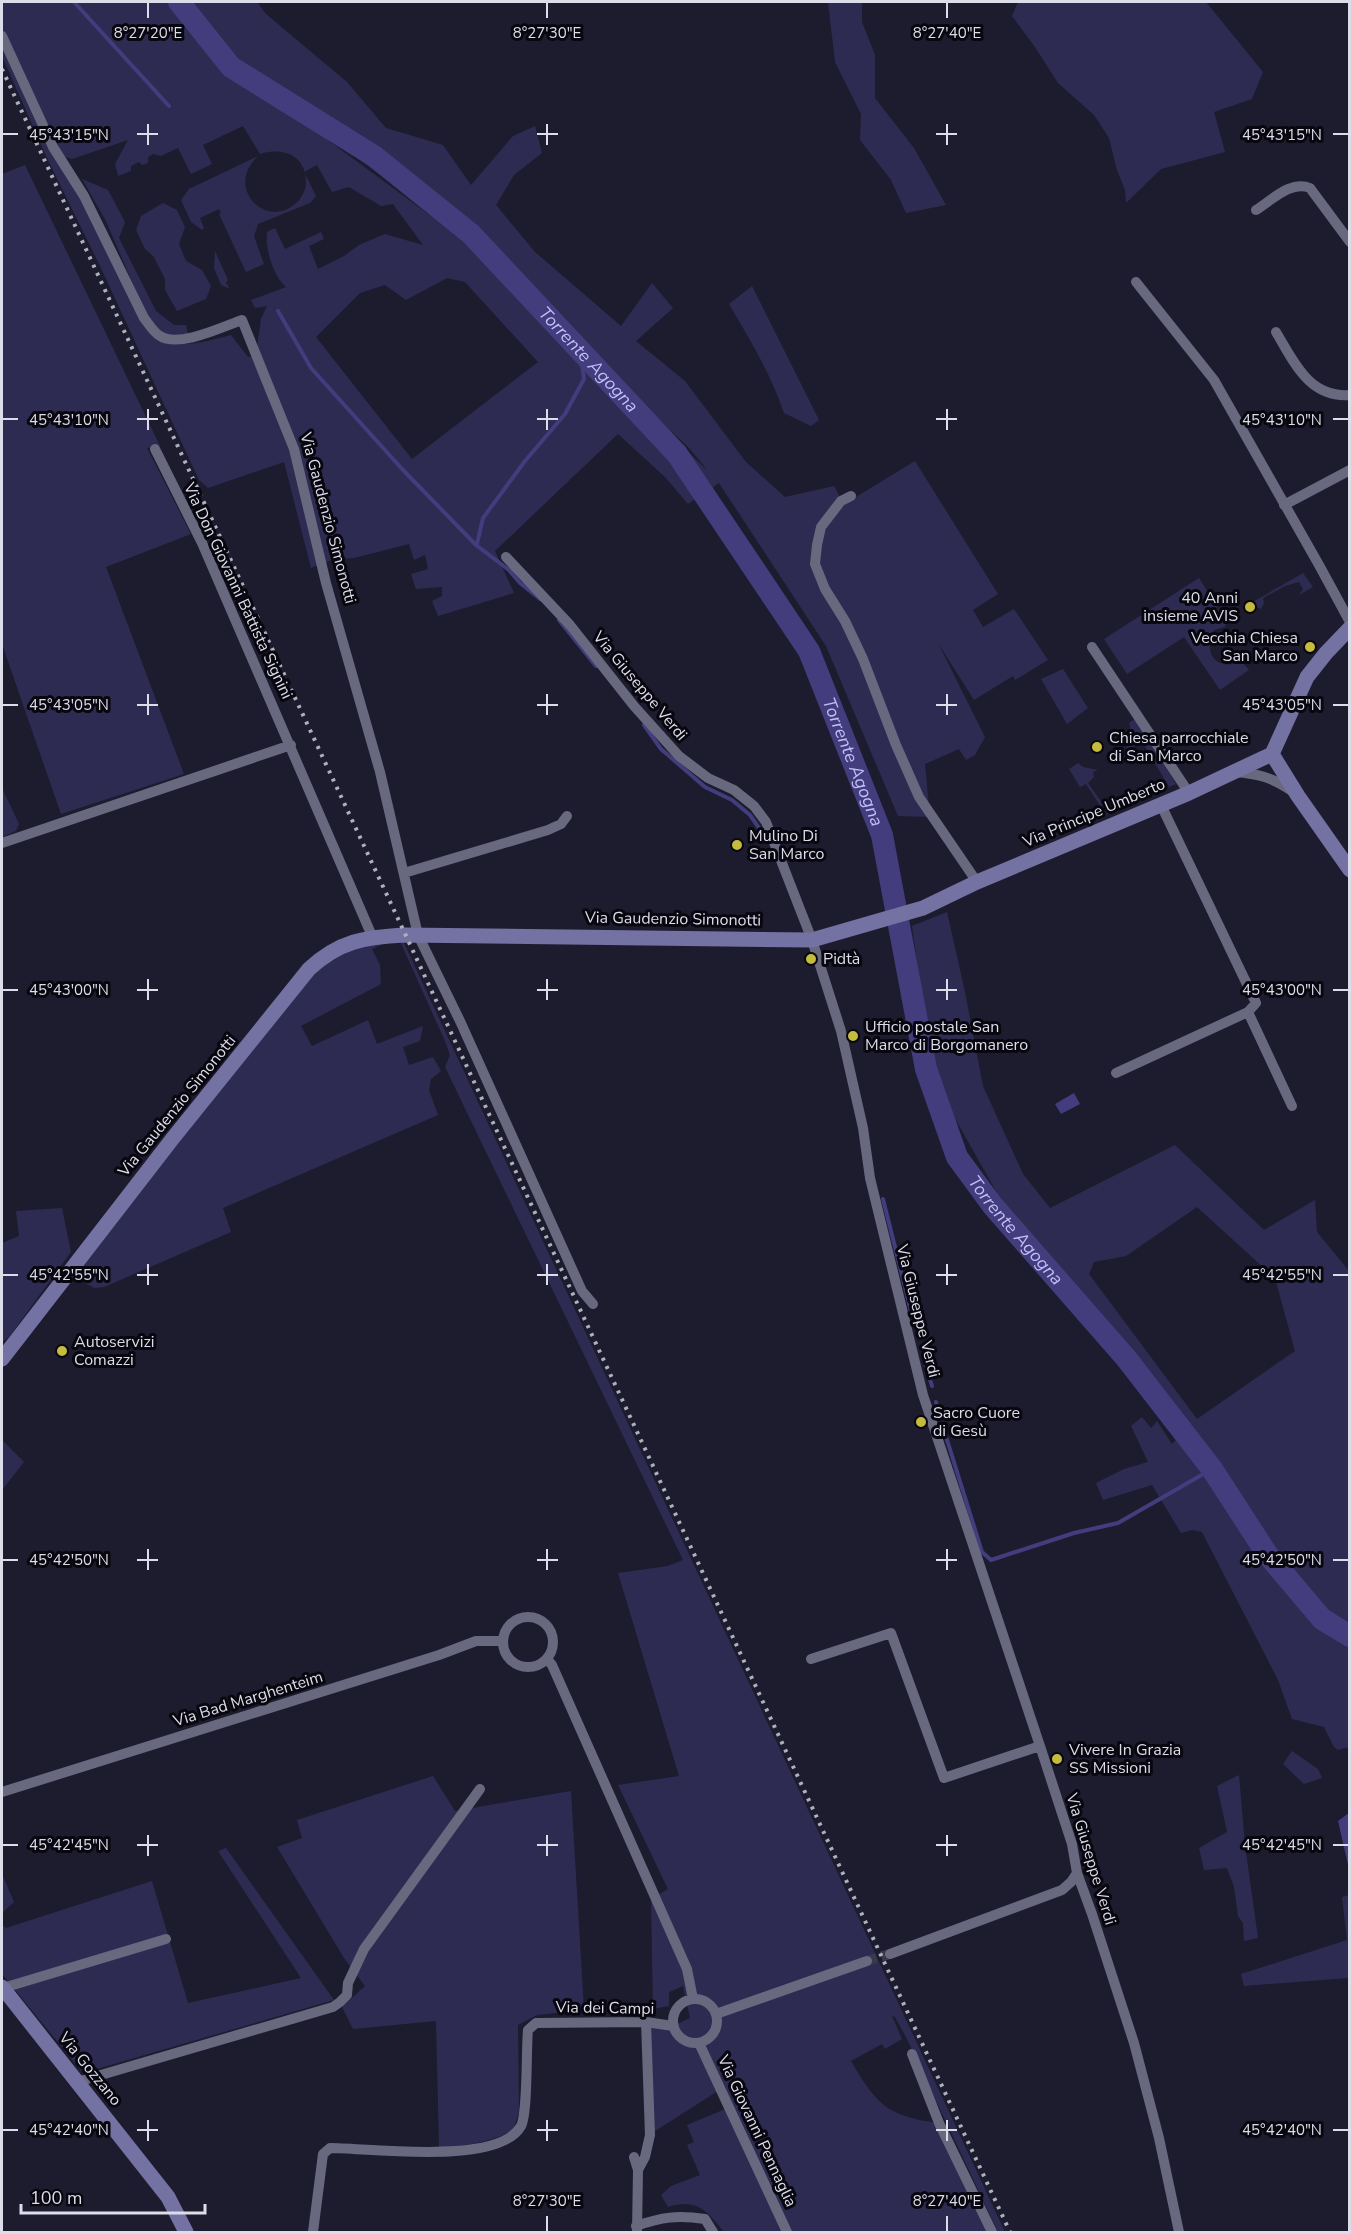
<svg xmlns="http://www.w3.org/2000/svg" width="1351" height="2234" viewBox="0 0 1351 2234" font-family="'Nunito Sans',sans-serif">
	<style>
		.green { fill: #2e2b52; fill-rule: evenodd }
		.water { fill: #433c7d }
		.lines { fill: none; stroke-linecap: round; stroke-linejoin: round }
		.stream { stroke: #433c7d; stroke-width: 4 }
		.river { stroke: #433c7d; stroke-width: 22 }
		.street-tunnel { stroke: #3a394a; stroke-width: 10; stroke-dasharray: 10 5; stroke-linecap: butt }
		.street { stroke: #68687e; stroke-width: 10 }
		.secondary { stroke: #7471a3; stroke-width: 15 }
		.rail { stroke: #b0afbe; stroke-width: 4; stroke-dasharray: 3 6; stroke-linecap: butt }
		.ticks { fill: none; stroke: #ddddea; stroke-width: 2 }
		.poi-dot { fill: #c5bc3d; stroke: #08070f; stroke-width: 2 }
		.labels { text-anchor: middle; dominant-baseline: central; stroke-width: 6; stroke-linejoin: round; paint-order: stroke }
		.street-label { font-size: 16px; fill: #ddddea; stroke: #08070f }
		.poi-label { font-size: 16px; fill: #ddddea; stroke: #08070f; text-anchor: start }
		.water-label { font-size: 18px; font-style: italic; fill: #c0bef9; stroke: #08070f }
		.ticks-label { font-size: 15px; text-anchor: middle; fill: #ddddea; stroke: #08070f; stroke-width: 6; stroke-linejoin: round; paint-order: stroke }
	</style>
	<rect width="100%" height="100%" fill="#1d1c2e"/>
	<path class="green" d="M 2,2 L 178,2 L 230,68 L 473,247 L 708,471 L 690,449 L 476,245 L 232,66 L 181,2 L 257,2 L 266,14 L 347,82 L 386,128 L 443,145 L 471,185 L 513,136 L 535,126 L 542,153 L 514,175 L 496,205 L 535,252 L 621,326 L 652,283 L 673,308 L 636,341 L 685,381 L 746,462 L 785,497 L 834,486 L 841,499 L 851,500 L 915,461 L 998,594 L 973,610 L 983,627 L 1014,609 L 1048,660 L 1015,680 L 1013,676 L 974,700 L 938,643 L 985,737 L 975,755 L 966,760 L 959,749 L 925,764 L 930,817 L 898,816 L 826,646 L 719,483 L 688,504 L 665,477 L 618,434 L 495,551 L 514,593 L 438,616 L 432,601 L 442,596 L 442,587 L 416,589 L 411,574 L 428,569 L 425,555 L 414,560 L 409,544 L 354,558 L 334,559 L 311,568 L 284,462 L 208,488 L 199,480 L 100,266 L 46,156 L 2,56 L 2,47 L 36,118 L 156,339 C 184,349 203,342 231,335 L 248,357 L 256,355 L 261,319 L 267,306 L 255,308 L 251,300 L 286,287 C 273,275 265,250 267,232 L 275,228 L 285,249 L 321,232 L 324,239 L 309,246 L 318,269 L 344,256 L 359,245 L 385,234 L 423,245 L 393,204 L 381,206 L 349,187 L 332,192 L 317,165 L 304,172 L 316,196 L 310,203 L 258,224 L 254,236 L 264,264 L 246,272 L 219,214 L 221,213 L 219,209 L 200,218 L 204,228 L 202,230 L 191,222 L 181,200 L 189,189 L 258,156 C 222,190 271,234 300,199 C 303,195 306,188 306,182 C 306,155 282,147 260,154 L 243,126 L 203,145 L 212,164 L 191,174 L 178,148 L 161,156 L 153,154 L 148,157 L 148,163 L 142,165 L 139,162 L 131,166 L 131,171 L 118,176 L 115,164 L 128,140 L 72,159 L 63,156 L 2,29 ZM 447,278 L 465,282 L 538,362 L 412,459 L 316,337 L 360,293 L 385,285 L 406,300 Z
		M 828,2 L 862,2 L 862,22 L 875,55 L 875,98 L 914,148 L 946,205 L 906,213 L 891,180 L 860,140 L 861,114 L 835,62 Z
		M 1018,2 L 1206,2 L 1263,72 L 1252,99 L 1214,112 L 1225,152 L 1161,169 L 1126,203 L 1125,190 L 1117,170 L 1109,138 L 1094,115 L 1058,83 L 1035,47 L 1012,16 Z
		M 25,165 L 160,446 L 147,448 L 191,534 L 106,567 L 184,774 L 61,814 L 2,644 L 2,174 Z
		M 82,179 L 108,190 L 125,222 L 119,238 L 156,311 L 174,325 L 186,325 L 188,334 L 170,337 L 162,332 L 147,317 L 106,221 Z
		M 163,203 L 177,210 L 185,227 L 179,244 L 186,261 L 202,270 L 211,286 L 206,299 L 177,311 L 165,290 L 165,279 L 154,257 L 145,249 L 136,230 L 141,216 Z
		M 215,251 L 228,280 L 226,283 L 230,289 L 221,285 L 214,268 Z
		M 752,286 L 819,420 L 811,426 L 784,413 C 771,374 750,340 729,304 Z
		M 1303,573 L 1313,587 L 1299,595 L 1303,589 L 1299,582 L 1285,586 L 1263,598 L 1264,603 L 1261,609 L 1256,607 L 1249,611 L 1246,606 Z
		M 1199,578 L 1219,610 L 1224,611 L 1234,607 L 1236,611 L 1227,617 L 1225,627 L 1214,630 C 1213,635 1210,639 1210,644 C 1208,663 1227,669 1241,661 L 1249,670 L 1220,690 L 1184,637 L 1127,674 L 1104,639 Z
		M 1063,669 L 1088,708 L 1067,724 L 1041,679 Z
		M 1135,719 L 1147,738 L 1134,747 L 1128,758 L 1124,753 C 1128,743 1133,733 1129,723 Z
		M 1150,741 L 1176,784 L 1169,787 L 1145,746 Z
		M 1078,763 L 1083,767 L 1098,770 L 1093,772 L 1094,777 L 1088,783 L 1105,807 L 1131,797 L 1134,802 L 1106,815 L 1086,784 L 1080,787 L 1069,769 Z
		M 3,790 L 19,824 L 16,831 L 2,837 L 2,793 Z
		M 947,912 L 965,992 L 983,1086 L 1023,1174 L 1050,1208 L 1175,1145 L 1264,1230 L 1315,1200 L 1317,1232 L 1349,1271 L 1349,1747 L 1338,1750 L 1334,1747 L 1324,1727 L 1292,1719 L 1278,1680 L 1202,1532 L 1192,1530 L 1181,1533 L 1152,1485 L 1103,1500 L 1096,1483 L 1124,1469 L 1148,1462 L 1131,1426 L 1142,1417 L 1151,1428 L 1157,1421 L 1172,1444 L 1189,1427 L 1084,1295 L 1005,1207 L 948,1106 L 929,1049 L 912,926 ZM 1197,1207 L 1275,1278 L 1295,1351 L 1197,1419 L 1089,1274 L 1094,1262 L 1126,1256 Z
		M 400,941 L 403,941 L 1005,2232 L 998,2232 L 906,2037 L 895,2017 L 892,2016 L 902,2039 L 885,2049 L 882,2044 L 851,2061 C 876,2104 888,2117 939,2123 L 992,2232 L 724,2232 C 707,2211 697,2198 668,2207 L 661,2195 L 671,2186 L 700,2175 L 687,2145 L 694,2142 L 687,2125 L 730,2107 L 721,2089 L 652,2133 L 646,2024 L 673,2026 L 690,2018 L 683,1986 L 669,1992 L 669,2006 L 653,2009 L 651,1899 L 668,1889 L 618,1785 L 679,1776 L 618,1573 L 668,1566 L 683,1560 L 445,1067 L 450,1055 L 445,1041 Z
		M 387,942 L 372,949 L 380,965 L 381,984 L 301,1026 L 312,1046 L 368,1020 L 377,1044 L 423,1026 L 420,1041 L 403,1047 L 409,1065 L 433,1057 L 441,1071 L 431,1079 L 429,1090 L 438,1115 L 223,1208 L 231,1232 L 104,1287 L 94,1288 L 82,1281 L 72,1268 L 173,1138 L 337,948 Z
		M 62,1208 L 71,1252 L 9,1337 L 2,1342 L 2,1243 L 19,1236 L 16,1211 Z
		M 2,1440 L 24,1462 L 2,1490 Z
		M 1292,1751 L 1318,1769 L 1322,1778 L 1304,1784 L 1283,1764 Z
		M 1239,1775 L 1245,1845 L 1258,1938 L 1244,1941 L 1243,1923 L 1238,1916 L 1234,1887 L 1227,1868 L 1204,1870 L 1199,1848 L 1227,1832 L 1217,1786 Z
		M 433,1776 L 455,1811 L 571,1791 L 584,2010 L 537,2015 L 518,2025 L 519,2112 L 513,2130 C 490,2143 465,2145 439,2148 L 436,2021 L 353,2029 L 342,2007 L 365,1986 L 344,1958 L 277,1847 L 302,1838 L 297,1820 Z
		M 226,1848 L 334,2000 L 83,2073 L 2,1974 L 2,1925 L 6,1928 L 152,1881 L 188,2003 L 301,1978 L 218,1851 Z
		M 2,1874 L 14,1902 L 2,1913 Z
		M 1349,1895 L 1349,1978 L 1244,1986 L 1241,1974 L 1347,1940 L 1342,1897 Z"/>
	<path class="water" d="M 1074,1093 L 1080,1104 L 1061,1114 L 1055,1104 Z
		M 1349,1813 L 1349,1869 L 1338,1821 Z"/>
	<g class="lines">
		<path class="stream" d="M 74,2 L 169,106
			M 278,311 L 311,368 L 403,470 L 476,545 L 509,570 L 520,583 L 540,599
			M 477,544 L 483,518 L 525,461 L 565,414 L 584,379 L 580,350
			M 559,620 L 596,666
			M 644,725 L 661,749 L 705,787 L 732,800 L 750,815 L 768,841
			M 883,1199 L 911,1311
			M 925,1363 L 932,1386
			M 936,1402 L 940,1418
			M 943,1427 L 982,1552 L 991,1560 L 1074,1533 L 1118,1523 L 1212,1469"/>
		<path class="river" id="s1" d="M 179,2 L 231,67 L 374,156 L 471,234 L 677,454 L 809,651 L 882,835 L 926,1069 L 957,1157 L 993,1206 L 1126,1358 L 1212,1469 L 1267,1554 L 1322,1619 L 1350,1636"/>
		<path class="street-tunnel" d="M 867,1961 L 890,1954"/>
		<path class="street" d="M 2,36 L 53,147 L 84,196 L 144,318 C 149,324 153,332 160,336 C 179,348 222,327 242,320 L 294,449 L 326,583 L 380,772 L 418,935 L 460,1021 L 582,1291 L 593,1304
			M 1256,210 C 1272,200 1291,180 1310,188 L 1350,242
			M 1136,282 L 1214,380 L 1319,565 L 1350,622
			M 1276,332 C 1294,362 1309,398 1350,395
			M 155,449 L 202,543 L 372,936
			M 851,496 L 841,501 L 821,527 L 817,545 L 815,564 L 825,589 L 845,621 L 863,659 L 896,745 L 919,797 L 977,882
			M 1284,505 L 1350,470
			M 506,557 L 570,625 L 634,706 L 679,756 L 708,778 L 734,790 L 754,806 L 766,822 L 812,940 L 841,1031 L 863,1128 L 870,1178 L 923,1395 L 1040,1746 L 1072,1844 L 1077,1873 L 1092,1914 L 1134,2043 L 1159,2138 L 1179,2232
			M 1092,647 L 1189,793
			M 1234,772 C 1259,774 1271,777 1292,791
			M 2,843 L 291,745
			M 404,873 L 548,830 L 561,824 L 567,816
			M 1248,1012 L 1292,1106
			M 1116,1073 L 1248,1012 L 1256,1003 L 1161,805
			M503 1642a25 25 0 1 1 50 0a25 25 0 1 1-50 0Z
			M 547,1659 L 552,1665 L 687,1969 L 693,1999
			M 811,1659 L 891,1633 L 944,1778 L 1040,1746
			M 2,1792 L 439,1655 L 476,1641 L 503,1641
			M 890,1954 L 1062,1890 L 1071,1882 L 1077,1873
			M 3,1988 L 166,1939
			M673 2021a22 22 0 1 1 44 0a22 22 0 1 1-44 0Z
			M 716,2014 L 867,1961
			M 699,2043 L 787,2232
			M 912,2054 L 939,2123 L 992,2232
			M 77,2082 L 333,2007 L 340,2002 L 347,1995 L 348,1983 L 364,1949 L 480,1789
			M 634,2157 L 638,2170 L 637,2231
			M 638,2170 L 645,2157 L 650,2135 L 646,2022
			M 636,2226 C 662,2217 677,2215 705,2219 L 713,2232
			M 313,2232 L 323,2154 L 330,2148 C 370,2148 499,2166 521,2126 C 528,2113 526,2049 528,2030 L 536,2023 L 646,2022 L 673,2026"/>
		<path class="secondary" d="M 1272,754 L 1298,796 L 1350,870
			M 2,1359 L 173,1138 L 309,969 C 339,941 365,937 405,935 L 812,940 L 923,908 L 977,882 L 1189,793 L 1272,754 L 1307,677 L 1326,653 L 1350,628
			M 2,1987 L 168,2197 L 186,2232"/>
		<path class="rail" d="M 2,69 L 1010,2232"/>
	</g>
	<path class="ticks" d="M 148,3 L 148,18M 547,3 L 547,18M 947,3 L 947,18M 148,124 L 148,145M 547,124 L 547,145M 947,124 L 947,145M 3,134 L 18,134M 137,134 L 158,134M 537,134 L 558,134M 936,134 L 957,134M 1333,134 L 1348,134M 148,409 L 148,430M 547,409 L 547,430M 947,409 L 947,430M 3,419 L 18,419M 137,419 L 158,419M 537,419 L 558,419M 936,419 L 957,419M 1333,419 L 1348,419M 148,694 L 148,715M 547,694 L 547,715M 947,694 L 947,715M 3,705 L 18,705M 137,705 L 158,705M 537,705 L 558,705M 936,705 L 957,705M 1333,705 L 1348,705M 148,979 L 148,1000M 547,979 L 547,1000M 947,979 L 947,1000M 3,990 L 18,990M 137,990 L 158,990M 537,990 L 558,990M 936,990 L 957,990M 1333,990 L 1348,990M 148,1264 L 148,1285M 547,1264 L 547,1285M 947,1264 L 947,1285M 3,1275 L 18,1275M 137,1275 L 158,1275M 537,1275 L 558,1275M 936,1275 L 957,1275M 1333,1275 L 1348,1275M 148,1549 L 148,1570M 547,1549 L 547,1570M 947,1549 L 947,1570M 3,1560 L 18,1560M 137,1560 L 158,1560M 537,1560 L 558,1560M 936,1560 L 957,1560M 1333,1560 L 1348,1560M 148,1835 L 148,1856M 547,1835 L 547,1856M 947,1835 L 947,1856M 3,1845 L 18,1845M 137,1845 L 158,1845M 537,1845 L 558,1845M 936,1845 L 957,1845M 1333,1845 L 1348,1845M 148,2120 L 148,2141M 547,2120 L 547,2141M 947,2120 L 947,2141M 3,2130 L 18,2130M 137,2130 L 158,2130M 537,2130 L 558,2130M 936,2130 L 957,2130M 1333,2130 L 1348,2130M 547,2216 L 547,2231M 947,2216 L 947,2231"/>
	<g class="poi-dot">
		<circle cx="1250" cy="607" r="6"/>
		<circle cx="1310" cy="647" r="6"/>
		<circle cx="1097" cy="747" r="6"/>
		<circle cx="737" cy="845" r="6"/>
		<circle cx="811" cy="959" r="6"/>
		<circle cx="853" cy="1036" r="6"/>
		<circle cx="62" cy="1351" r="6"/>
		<circle cx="921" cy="1422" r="6"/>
		<circle cx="1057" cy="1759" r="6"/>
	</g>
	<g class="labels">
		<g class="street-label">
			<text transform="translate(328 518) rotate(75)">Via Gaudenzio Simonotti</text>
			<text transform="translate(238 591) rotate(65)">Via Don Giovanni Battista Signini</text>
			<text transform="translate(640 686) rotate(50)">Via Giuseppe Verdi</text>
			<text transform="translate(1094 813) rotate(-23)">Via Principe Umberto</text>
			<text transform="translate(673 919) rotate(1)">Via Gaudenzio Simonotti</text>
			<text transform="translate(177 1106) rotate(-51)">Via Gaudenzio Simonotti</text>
			<text transform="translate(918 1311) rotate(76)">Via Giuseppe Verdi</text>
			<text transform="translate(248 1699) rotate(-17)">Via Bad Marghenteim</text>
			<text transform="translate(1091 1859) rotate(73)">Via Giuseppe Verdi</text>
			<text transform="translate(605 2008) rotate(1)">Via dei Campi</text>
			<text transform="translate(90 2069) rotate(51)">Via Gozzano</text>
			<text transform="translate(757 2131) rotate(65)">Via Giovanni Pennaglia</text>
		</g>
		<g class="poi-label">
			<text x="1238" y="598" text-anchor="end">40 Anni<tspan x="1238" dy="18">insieme AVIS</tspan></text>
			<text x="1298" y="638" text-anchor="end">Vecchia Chiesa<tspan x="1298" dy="18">San Marco</tspan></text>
			<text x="1109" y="738">Chiesa parrocchiale<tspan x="1109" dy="18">di San Marco</tspan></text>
			<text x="749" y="836">Mulino Di<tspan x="749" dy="18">San Marco</tspan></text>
			<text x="823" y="959">Pidtà</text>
			<text x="865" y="1027">Ufficio postale San<tspan x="865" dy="18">Marco di Borgomanero</tspan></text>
			<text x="74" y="1342">Autoservizi<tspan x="74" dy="18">Comazzi</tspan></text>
			<text x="933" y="1413">Sacro Cuore<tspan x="933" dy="18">di Gesù</tspan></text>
			<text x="1069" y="1750">Vivere In Grazia<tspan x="1069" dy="18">SS Missioni</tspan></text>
		</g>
		<g class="water-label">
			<text stroke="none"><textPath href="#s1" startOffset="548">Torrente Agogna</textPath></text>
			<text stroke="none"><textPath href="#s1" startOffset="1034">Torrente Agogna</textPath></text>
			<text stroke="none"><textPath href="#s1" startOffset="1538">Torrente Agogna</textPath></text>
		</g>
	</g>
	<g class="ticks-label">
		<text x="148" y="38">8°27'20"E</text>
		<text x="547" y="38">8°27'30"E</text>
		<text x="947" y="38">8°27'40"E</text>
		<text x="69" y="140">45°43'15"N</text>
		<text x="1282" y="140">45°43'15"N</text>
		<text x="69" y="425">45°43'10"N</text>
		<text x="1282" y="425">45°43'10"N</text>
		<text x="69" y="710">45°43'05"N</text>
		<text x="1282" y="710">45°43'05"N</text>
		<text x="69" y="995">45°43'00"N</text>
		<text x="1282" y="995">45°43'00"N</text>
		<text x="69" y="1280">45°42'55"N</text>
		<text x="1282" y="1280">45°42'55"N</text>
		<text x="69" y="1565">45°42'50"N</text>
		<text x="1282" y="1565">45°42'50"N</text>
		<text x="69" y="1850">45°42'45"N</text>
		<text x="1282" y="1850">45°42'45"N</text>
		<text x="69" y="2135">45°42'40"N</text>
		<text x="1282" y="2135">45°42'40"N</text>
		<text x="547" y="2206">8°27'30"E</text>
		<text x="947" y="2206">8°27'40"E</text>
	</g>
	<rect width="1351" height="2234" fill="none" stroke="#ddddea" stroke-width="6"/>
	<path d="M21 2204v9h184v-9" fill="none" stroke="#ddddea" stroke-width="3"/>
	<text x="30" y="2204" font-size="18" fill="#ddddea" stroke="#08070f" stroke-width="4.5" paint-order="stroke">100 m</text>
</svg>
